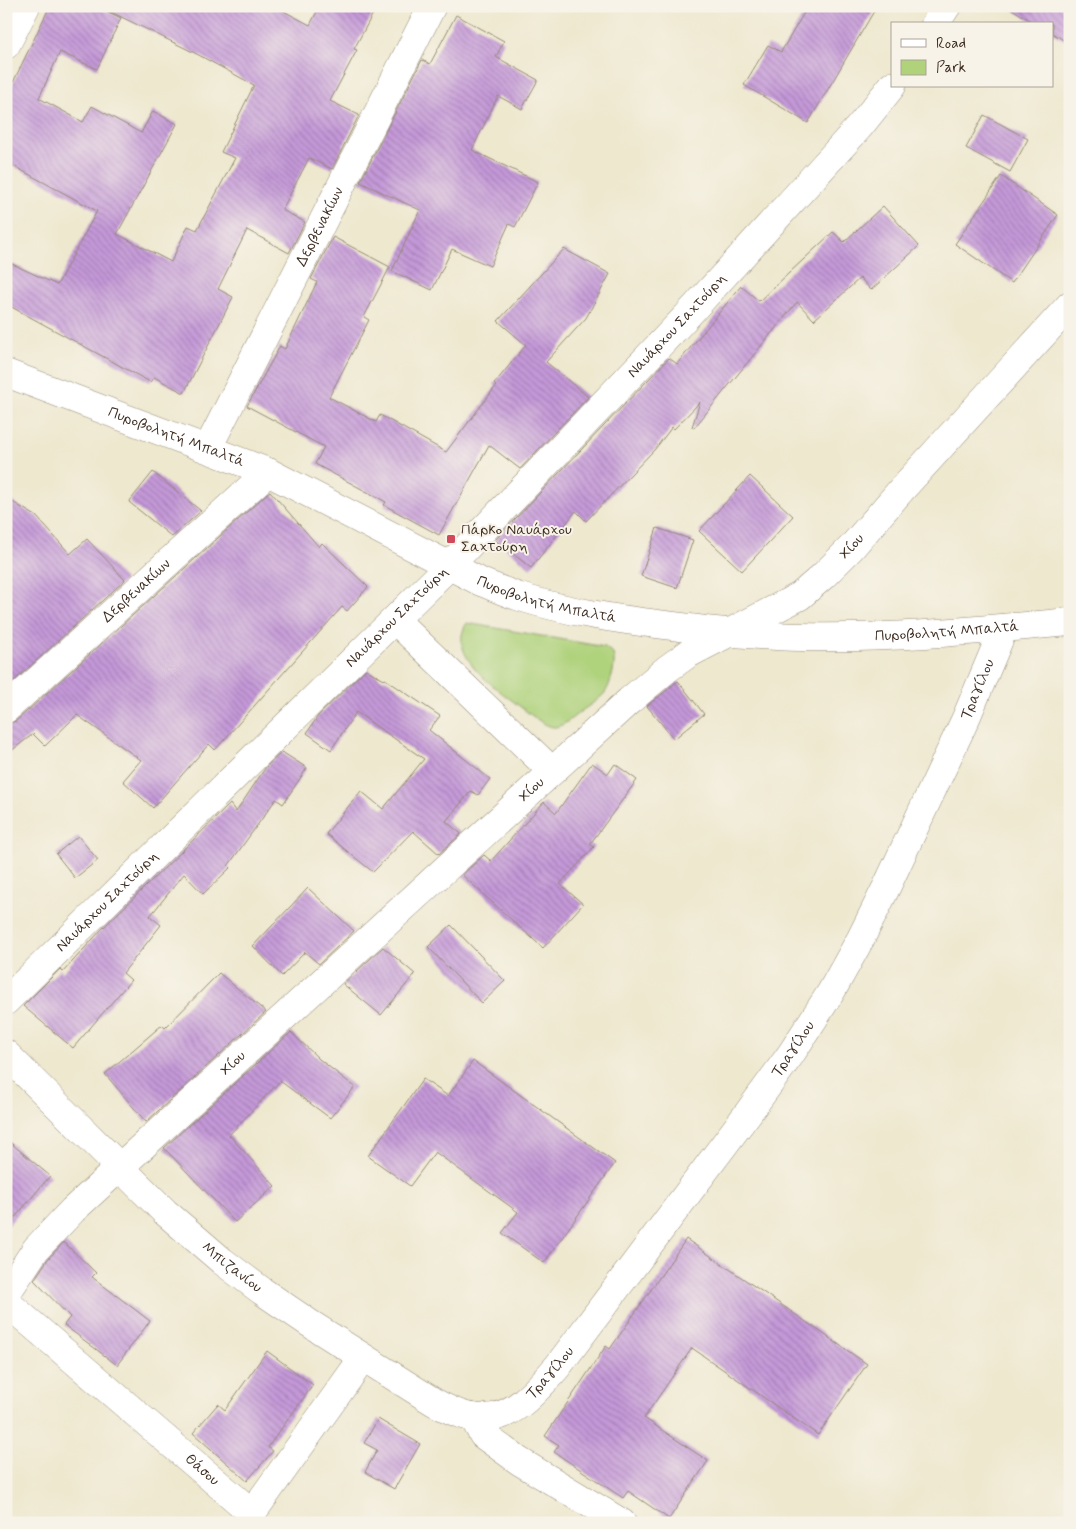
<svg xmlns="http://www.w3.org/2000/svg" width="1076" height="1529" viewBox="0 0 1076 1529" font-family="Mynerve,sans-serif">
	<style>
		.park { fill: #afd27b; stroke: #757e4c }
		.building { fill: url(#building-back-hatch) }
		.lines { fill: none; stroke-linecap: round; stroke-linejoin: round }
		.minor-casing { stroke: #948976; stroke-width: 29 }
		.minor { stroke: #fff; stroke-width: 28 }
		.poi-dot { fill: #d1495b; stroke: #f7f3e8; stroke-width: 2 }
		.labels { text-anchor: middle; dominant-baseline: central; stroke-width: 4; stroke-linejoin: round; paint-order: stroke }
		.street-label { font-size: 15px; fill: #3b2a1e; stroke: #f7f3e8 }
		.poi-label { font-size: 15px; fill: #3b2a1e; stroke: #f7f3e8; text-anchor: start }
	</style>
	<defs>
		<pattern id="building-back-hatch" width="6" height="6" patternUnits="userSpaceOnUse" patternTransform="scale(1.25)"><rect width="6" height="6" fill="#c599d9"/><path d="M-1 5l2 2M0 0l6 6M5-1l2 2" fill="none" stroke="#a17daf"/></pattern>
	</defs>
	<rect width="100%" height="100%" fill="#f7f3e8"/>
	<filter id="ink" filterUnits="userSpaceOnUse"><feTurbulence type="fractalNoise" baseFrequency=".02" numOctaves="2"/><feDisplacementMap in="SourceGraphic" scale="10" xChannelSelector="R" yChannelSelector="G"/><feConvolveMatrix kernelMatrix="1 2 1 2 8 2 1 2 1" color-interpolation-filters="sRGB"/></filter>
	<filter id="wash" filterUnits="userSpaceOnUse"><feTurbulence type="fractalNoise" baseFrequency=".0096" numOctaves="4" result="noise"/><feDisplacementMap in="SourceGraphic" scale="20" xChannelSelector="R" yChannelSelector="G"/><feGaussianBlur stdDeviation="1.12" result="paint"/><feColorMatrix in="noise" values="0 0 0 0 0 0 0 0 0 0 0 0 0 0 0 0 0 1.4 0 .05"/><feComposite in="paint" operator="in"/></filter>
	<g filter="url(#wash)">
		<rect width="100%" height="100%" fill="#eee8cf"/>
		<path class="park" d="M 467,623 L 605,647 C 607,649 611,651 613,654 C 617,663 610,687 604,694 C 596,702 585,708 576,715 C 571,719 561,728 553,727 C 544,726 526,711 518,705 C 497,689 445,655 467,623 Z"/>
		<g id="blocks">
			<path class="building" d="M 50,6 L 96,6 L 121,18 L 97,69 L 60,52 L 39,98 L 83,122 L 92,106 L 141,133 L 153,111 L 177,124 L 117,234 L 171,262 L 188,226 L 197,230 L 235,158 L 221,152 L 254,85 L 195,53 L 99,6 L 274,6 L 310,25 L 320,6 L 377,6 L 354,49 L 357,50 L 330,101 L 359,115 L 332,169 L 309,158 L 282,210 L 305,222 L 289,253 L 247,230 L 218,289 L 233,297 L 184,393 L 154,377 L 150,382 L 6,304 L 6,261 L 57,285 L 97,211 L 6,162 L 6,97 Z
				M 808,6 L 877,6 L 808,123 L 744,85 L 768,45 L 781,52 Z
				M 1007,6 L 1070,6 L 1070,44 L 1052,33 L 1052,24 L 1036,24 Z
				M 456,15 L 504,41 L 496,57 L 538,80 L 522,109 L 498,96 L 472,150 L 538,182 L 515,227 L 509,224 L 490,266 L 452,249 L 432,290 L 392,271 L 420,210 L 360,182 L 422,60 L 430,64 Z
				M 984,115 L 1028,139 L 1010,172 L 966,148 Z
				M 1001,176 L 1058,215 L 1012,283 L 955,244 Z
				M 883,206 L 919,246 L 871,290 L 860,278 L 814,320 L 797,302 L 694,428 L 692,427 L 700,402 L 674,429 L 672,427 L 655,449 L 586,521 L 576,511 L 531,568 L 495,540 L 669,358 L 677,364 L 741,286 L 759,301 L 833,232 L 844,242 Z
				M 333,237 L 390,267 L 364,317 L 369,320 L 329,397 L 376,422 L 380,415 L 446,452 L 496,386 L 494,384 L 526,345 L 498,321 L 564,249 L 610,274 L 586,318 L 546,362 L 588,397 L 520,469 L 489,445 L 439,535 L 384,505 L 386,502 L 315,464 L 324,447 L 247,406 L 280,346 L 285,349 L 317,282 L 311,279 Z
				M 153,472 L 201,511 L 172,537 L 129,502 Z
				M 750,476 L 793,516 L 742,571 L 699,531 Z
				M 270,491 L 319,547 L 322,543 L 368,587 L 347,611 L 342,607 L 215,750 L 209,744 L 153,808 L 123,781 L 141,760 L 77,715 L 45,746 L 33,734 L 6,755 L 6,724 L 16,721 Z
				M 6,498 L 36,516 L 70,554 L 87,539 L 125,580 L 6,688 Z
				M 657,528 L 693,540 L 677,588 L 641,576 Z
				M 366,669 L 384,680 L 385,679 L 440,716 L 429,730 L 490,779 L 478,795 L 471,791 L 446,821 L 461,834 L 439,854 L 413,831 L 373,872 L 326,834 L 361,791 L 383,809 L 424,759 L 356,712 L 331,750 L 307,733 L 318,716 Z
				M 678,681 L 704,714 L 674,739 L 647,706 Z
				M 282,752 L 307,768 L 283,804 L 276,799 L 228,866 L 230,868 L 203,894 L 184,874 L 150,916 L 161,925 L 123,973 L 131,980 L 73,1048 L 23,1006 L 60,969 L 63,972 L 102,929 L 230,804 L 236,812 L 266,767 Z
				M 592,763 L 608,774 L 615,764 L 637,780 L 590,844 L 594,847 L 560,884 L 583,904 L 543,948 L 462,875 L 484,855 L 491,861 L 544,802 L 556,813 Z
				M 78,836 L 98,860 L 75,878 L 56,854 Z
				M 308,888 L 354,931 L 319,964 L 305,952 L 282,976 L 253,946 Z
				M 451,925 L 505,981 L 482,1003 L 428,947 Z
				M 383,947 L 415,974 L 381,1015 L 343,984 Z
				M 219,973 L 266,1012 L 146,1122 L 105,1074 L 162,1025 L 165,1028 Z
				M 291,1032 L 319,1059 L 355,1087 L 330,1118 L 280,1081 L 229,1135 L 275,1186 L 235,1222 L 164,1148 Z
				M 473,1061 L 615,1163 L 544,1263 L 502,1233 L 518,1212 L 435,1152 L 410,1186 L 368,1156 L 423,1079 L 448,1096 Z
				M 6,1139 L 50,1176 L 6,1228 Z
				M 686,1239 L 867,1364 L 818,1435 L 692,1348 L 644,1418 L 708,1461 L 669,1519 L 628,1491 L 623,1498 L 554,1452 L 559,1445 L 545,1436 L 606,1346 L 610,1349 Z
				M 64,1242 L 96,1273 L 92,1277 L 150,1321 L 117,1365 L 64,1325 L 70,1317 L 34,1280 L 48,1259 Z
				M 267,1351 L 313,1385 L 268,1447 L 273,1451 L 247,1481 L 193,1433 L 218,1404 L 225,1410 Z
				M 378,1419 L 420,1444 L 394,1489 L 365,1472 L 377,1450 L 364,1443 Z"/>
		</g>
	</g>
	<g filter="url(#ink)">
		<use href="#blocks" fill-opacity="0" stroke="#948976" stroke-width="1"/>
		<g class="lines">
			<g class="minor-casing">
				<g id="minor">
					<path d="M 935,24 L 947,6"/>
					<path d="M 6,45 L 26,6"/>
					<path id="s1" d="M 6,373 L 268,472 L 481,582 C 494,587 507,593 520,597 C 568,612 616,619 665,625 C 710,631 756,636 801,637 C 891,639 981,630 1070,622"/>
					<path id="s2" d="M 208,448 L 432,6"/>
					<path d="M 395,620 L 552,771"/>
					<path id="s3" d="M 6,709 L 268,472"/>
					<path id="s4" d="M 6,1001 L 449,566 L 686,317 L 860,126 L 892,86"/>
					<path id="s5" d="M 6,1054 L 165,1212 L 222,1261 L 262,1291 L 309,1323 L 434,1402 C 449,1410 467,1419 485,1418 C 516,1417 539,1387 558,1366 L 748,1113 L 791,1054 L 831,992 L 861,938 L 886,888 L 966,718 L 1004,628"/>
					<path id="s6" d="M 6,1294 L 36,1249 L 73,1210 L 629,701 L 667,669 L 688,654 L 800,596 L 823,576 L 851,548 L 902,489 L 1070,305"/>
					<path id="s7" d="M 6,1302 L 252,1513 L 363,1358"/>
					<path d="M 473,1417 L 483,1435 L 519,1461 L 622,1523"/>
				</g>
			</g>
			<use href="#minor" class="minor"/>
		</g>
	</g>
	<rect class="poi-dot" x="446" y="534" width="10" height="10" rx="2.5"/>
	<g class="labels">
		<g class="street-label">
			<text stroke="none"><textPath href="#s2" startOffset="248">Δερβενακίων</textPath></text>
			<text stroke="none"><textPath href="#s4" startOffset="952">Ναυάρχου Σαχτούρη</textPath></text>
			<text stroke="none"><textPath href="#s1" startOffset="182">Πυροβολητή Μπαλτά</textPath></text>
			<text stroke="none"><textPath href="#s6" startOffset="1135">Χίου</textPath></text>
			<text stroke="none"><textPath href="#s3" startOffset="176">Δερβενακίων</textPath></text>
			<text stroke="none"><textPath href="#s1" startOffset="588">Πυροβολητή Μπαλτά</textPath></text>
			<text stroke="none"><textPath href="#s4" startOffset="548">Ναυάρχου Σαχτούρη</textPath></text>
			<text stroke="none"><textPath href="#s1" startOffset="992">Πυροβολητή Μπαλτά</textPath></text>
			<text stroke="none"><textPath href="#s5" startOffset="1500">Τραγίλου</textPath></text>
			<text stroke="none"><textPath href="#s6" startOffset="730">Χίου</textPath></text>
			<text stroke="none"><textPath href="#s4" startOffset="142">Ναυάρχου Σαχτούρη</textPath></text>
			<text stroke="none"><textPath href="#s5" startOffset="1095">Τραγίλου</textPath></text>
			<text stroke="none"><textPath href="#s6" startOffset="325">Χίου</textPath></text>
			<text stroke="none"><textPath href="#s5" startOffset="311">Μπιζανίου</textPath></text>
			<text stroke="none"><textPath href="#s5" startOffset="690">Τραγίλου</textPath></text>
			<text stroke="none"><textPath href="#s7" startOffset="258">Θάσου</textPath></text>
		</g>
		<g class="poi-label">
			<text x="461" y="530">Πάρκο Ναυάρχου<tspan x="461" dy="17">Σαχτούρη</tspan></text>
		</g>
	</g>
	<rect width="1076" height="1529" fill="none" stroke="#f7f3e8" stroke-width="25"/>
	<rect x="891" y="22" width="162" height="65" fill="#f7f3e8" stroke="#aca397"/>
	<rect x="901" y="39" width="25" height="8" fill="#ffffff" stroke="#aca397"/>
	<text x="936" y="48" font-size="15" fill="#3b2a1e">Road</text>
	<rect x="901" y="60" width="25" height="15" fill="#afd27b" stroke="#aca397"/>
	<text x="936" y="72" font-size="15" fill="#3b2a1e">Park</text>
</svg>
